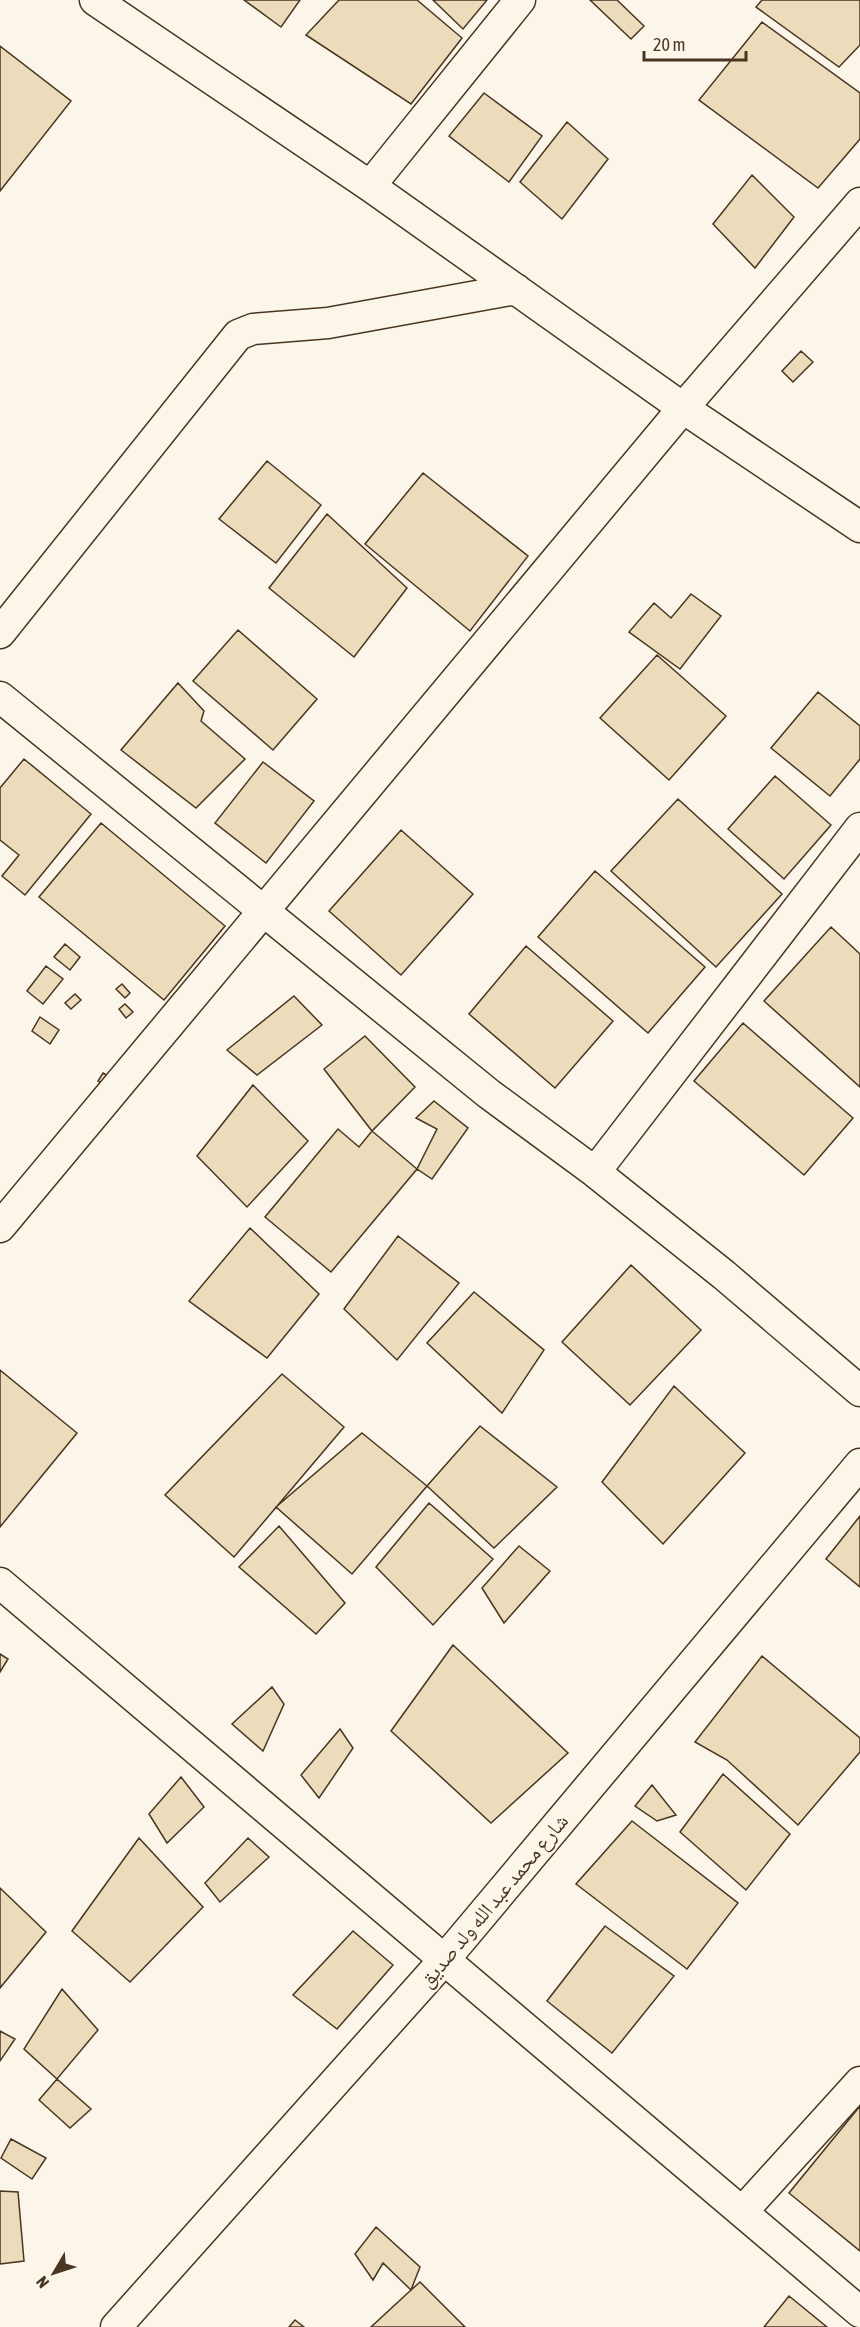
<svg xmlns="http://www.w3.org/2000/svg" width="860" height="2327" viewBox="0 0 860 2327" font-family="'Asap Condensed','Noto Naskh Arabic',sans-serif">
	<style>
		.building { fill: #ecdcbc; stroke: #4a3520; stroke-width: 1.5 }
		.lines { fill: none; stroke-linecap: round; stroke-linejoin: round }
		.minor-casing { stroke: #4a3520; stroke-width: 33 }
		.minor { stroke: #fbf6e9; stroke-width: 30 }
		.labels { text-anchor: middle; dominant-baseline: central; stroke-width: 4.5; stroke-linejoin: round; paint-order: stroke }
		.street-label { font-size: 21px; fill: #4a3520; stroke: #fbf6e9 }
	</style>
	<rect width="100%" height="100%" fill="#fbf6e9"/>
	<path class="building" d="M 244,0 L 300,0 L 281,27 Z
		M 339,0 L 417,0 L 462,38 L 411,104 L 306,35 Z
		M 433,0 L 487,0 L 463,29 Z
		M 590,0 L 617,0 L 644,26 L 631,39 Z
		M 762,0 L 860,0 L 860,45 L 839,67 L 756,7 Z
		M 762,22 L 860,93 L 860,139 L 818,188 L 699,100 Z
		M 0,46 L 71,101 L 0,191 Z
		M 484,93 L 542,136 L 509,182 L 449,136 Z
		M 567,122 L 608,159 L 562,219 L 520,182 Z
		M 752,175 L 794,217 L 755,268 L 713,224 Z
		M 801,351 L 813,362 L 793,382 L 782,371 Z
		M 267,461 L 321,505 L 276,563 L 219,519 Z
		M 423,473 L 528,556 L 470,631 L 365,544 Z
		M 327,514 L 407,588 L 354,657 L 269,588 Z
		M 691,594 L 721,616 L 680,669 L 629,632 L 654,603 L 671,618 Z
		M 238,630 L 317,699 L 273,750 L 193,681 Z
		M 657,655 L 726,716 L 669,780 L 600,718 Z
		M 178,683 L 204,711 L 201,721 L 245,759 L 196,808 L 121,750 Z
		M 818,692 L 860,726 L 860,759 L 830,796 L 771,748 Z
		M 24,759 L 91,814 L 25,895 L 2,876 L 19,855 L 0,840 L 0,788 Z
		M 263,762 L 314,801 L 266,863 L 215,823 Z
		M 775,776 L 831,825 L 784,879 L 728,829 Z
		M 678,799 L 782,894 L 716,967 L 611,871 Z
		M 101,823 L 225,926 L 164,1000 L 39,897 Z
		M 401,830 L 473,894 L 401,975 L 329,911 Z
		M 595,871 L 705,967 L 648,1033 L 538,937 Z
		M 831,927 L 860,954 L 860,1087 L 764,1001 Z
		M 65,944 L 80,957 L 70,970 L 54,957 Z
		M 526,946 L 613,1021 L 555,1088 L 469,1014 Z
		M 46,966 L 63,979 L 43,1004 L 27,991 Z
		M 122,984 L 130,993 L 125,998 L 116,989 Z
		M 75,994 L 81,1000 L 71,1009 L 65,1003 Z
		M 294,996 L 322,1025 L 257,1075 L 227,1050 Z
		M 125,1004 L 133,1012 L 126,1018 L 119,1009 Z
		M 40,1017 L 59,1030 L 50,1044 L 32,1031 Z
		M 743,1023 L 853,1118 L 804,1175 L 694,1081 Z
		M 365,1036 L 415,1087 L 372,1131 L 324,1069 Z
		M 103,1073 L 118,1082 L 113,1090 L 98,1081 Z
		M 253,1085 L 308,1141 L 247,1207 L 197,1156 Z
		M 434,1101 L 468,1128 L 432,1179 L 417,1169 L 437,1129 L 416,1118 Z
		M 338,1129 L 359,1147 L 372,1131 L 417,1169 L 331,1272 L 265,1217 Z
		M 250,1228 L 319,1294 L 267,1358 L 189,1301 Z
		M 398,1236 L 459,1283 L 397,1360 L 344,1309 Z
		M 631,1265 L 701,1330 L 630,1405 L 562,1342 Z
		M 474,1292 L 544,1350 L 502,1413 L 427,1343 Z
		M 0,1370 L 77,1433 L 0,1527 Z
		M 282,1374 L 344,1427 L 234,1557 L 165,1495 Z
		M 674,1386 L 745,1453 L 663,1544 L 602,1482 Z
		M 480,1426 L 557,1487 L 494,1548 L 427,1486 Z
		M 362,1433 L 427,1486 L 352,1574 L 276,1507 Z
		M 429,1503 L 493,1559 L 433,1625 L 376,1567 Z
		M 860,1516 L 860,1587 L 826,1559 Z
		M 279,1526 L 345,1603 L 316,1634 L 239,1567 Z
		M 519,1546 L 550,1571 L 504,1623 L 482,1588 Z
		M 453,1645 L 568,1753 L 491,1823 L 391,1731 Z
		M 0,1654 L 8,1659 L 0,1672 Z
		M 762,1656 L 860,1738 L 860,1752 L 798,1825 L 727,1760 L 695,1742 Z
		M 272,1687 L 284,1704 L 263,1751 L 232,1724 Z
		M 340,1729 L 353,1748 L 319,1798 L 301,1775 Z
		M 723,1774 L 790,1834 L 746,1890 L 680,1832 Z
		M 181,1777 L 204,1807 L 167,1843 L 149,1814 Z
		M 652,1785 L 676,1815 L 657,1821 L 635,1806 Z
		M 632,1821 L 738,1903 L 687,1969 L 576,1884 Z
		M 139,1838 L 203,1907 L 130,1982 L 72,1931 Z
		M 248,1838 L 269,1857 L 220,1902 L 205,1883 Z
		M 0,1888 L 46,1932 L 0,1988 Z
		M 605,1926 L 674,1976 L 612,2053 L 547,2001 Z
		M 353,1931 L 393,1965 L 337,2029 L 293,1995 Z
		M 62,1989 L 98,2030 L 57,2079 L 24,2049 Z
		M 0,2031 L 15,2039 L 0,2061 Z
		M 57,2079 L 91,2109 L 70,2128 L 39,2100 Z
		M 860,2106 L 860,2251 L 789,2193 Z
		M 11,2139 L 46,2158 L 32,2179 L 1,2158 Z
		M 0,2191 L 18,2192 L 24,2261 L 0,2264 Z
		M 376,2227 L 420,2267 L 411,2290 L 383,2263 L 373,2280 L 355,2254 Z
		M 420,2282 L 465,2327 L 371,2327 L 411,2290 Z
		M 789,2296 L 827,2327 L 764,2327 Z
		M 295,2320 L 304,2327 L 289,2327 Z"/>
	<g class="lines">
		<g class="minor-casing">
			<path id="minor" d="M 95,0 L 370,186 L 683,408 L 860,527
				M 370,186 L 520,0
				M 0,633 L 238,335 L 253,329 L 328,323 L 516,289
				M 0,697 L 489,1094 L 595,1172 L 724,1275 L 860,1391
				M 595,1172 L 860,828
				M 0,1227 L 683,408 L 860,203
				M 0,1583 L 860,2312
				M 742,2212 L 860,2082
				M 116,2327 L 444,1960 L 860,1464"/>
		</g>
		<use href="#minor" class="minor"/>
	</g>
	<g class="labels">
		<g class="street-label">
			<text transform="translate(493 1900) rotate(-50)">شارع محمد عبد الله ولد صديق</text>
		</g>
	</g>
	<g transform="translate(54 2273) rotate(231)" stroke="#fbf6e9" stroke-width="4.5" paint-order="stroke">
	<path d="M0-4.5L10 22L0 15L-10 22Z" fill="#4a3520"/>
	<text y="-9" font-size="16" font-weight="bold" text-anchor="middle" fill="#4a3520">N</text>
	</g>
	<path d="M644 51v9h102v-9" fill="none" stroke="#4a3520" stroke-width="3"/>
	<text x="653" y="51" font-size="18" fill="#4a3520" stroke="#fbf6e9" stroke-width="4.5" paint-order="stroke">20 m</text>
</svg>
